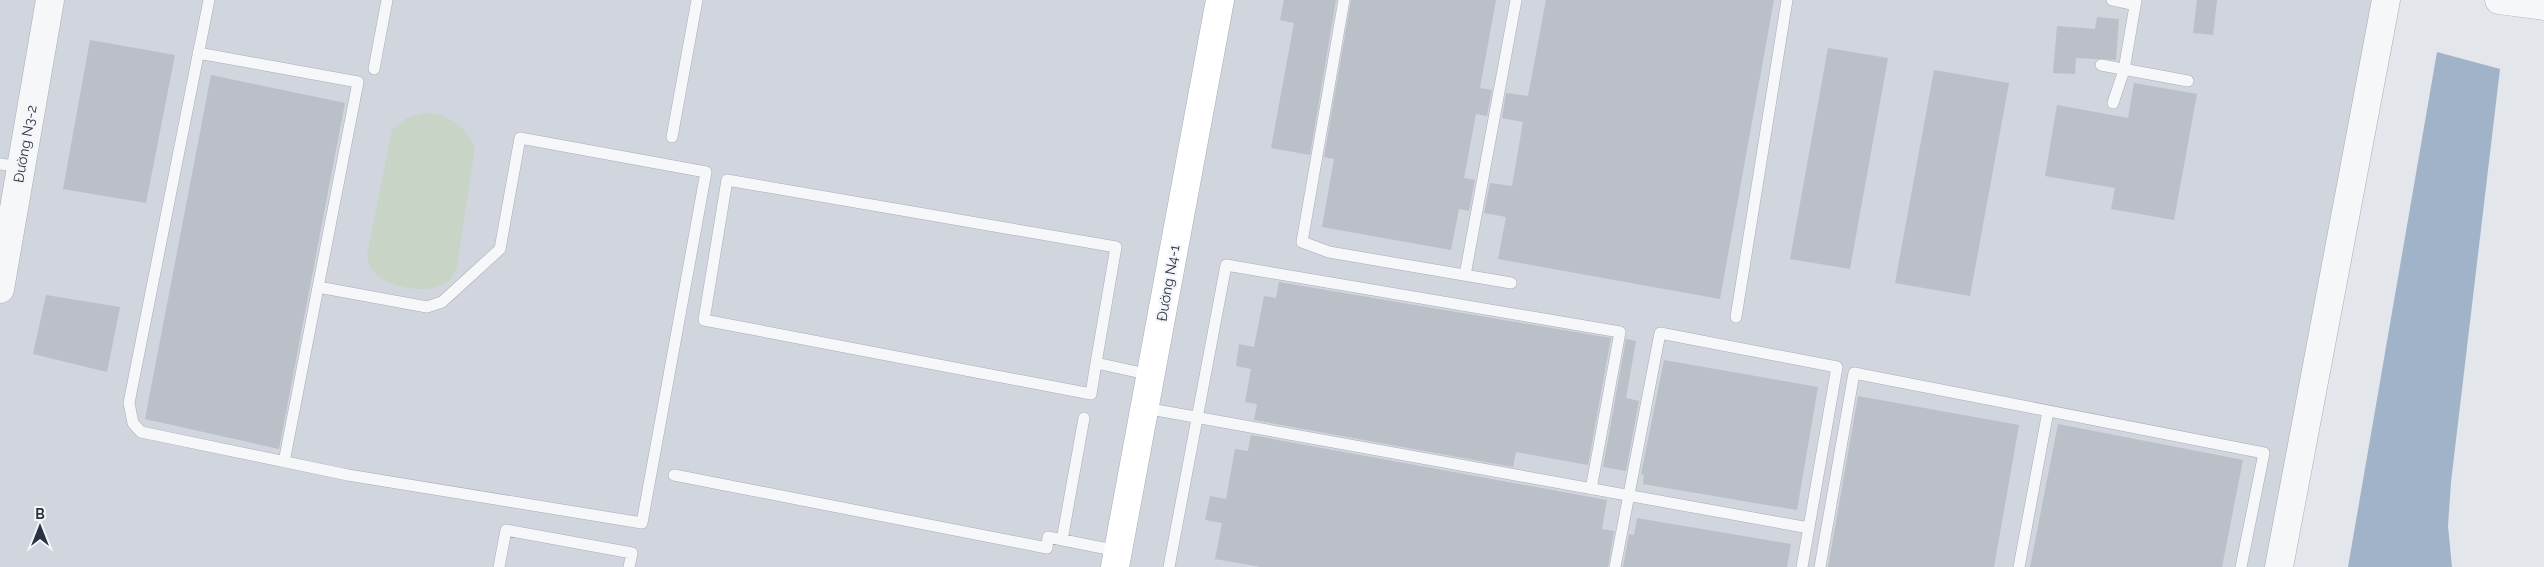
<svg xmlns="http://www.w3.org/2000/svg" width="2544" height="567" viewBox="0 0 2544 567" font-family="Raleway,sans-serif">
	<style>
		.built { fill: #d1d5dd }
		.green { fill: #c8d4c5 }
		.water { fill: #a0b3c9 }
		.building { fill: #babfc8 }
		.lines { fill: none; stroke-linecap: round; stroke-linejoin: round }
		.service-casing { stroke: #a8adb5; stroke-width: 12 }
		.tertiary-casing { stroke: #a8adb5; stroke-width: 29 }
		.secondary-casing { stroke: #a8adb5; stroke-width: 29 }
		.service { stroke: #f6f7f9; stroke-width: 11 }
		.tertiary { stroke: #f6f7f9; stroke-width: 28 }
		.secondary { stroke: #fff; stroke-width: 28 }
		.labels { text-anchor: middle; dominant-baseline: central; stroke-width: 4.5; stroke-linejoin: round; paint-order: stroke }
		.street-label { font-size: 14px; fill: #2b3343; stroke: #f3f5f8 }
	</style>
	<rect width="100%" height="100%" fill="#e3e6eb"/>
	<path class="built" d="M 0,0 L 2383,0 L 2291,567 L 0,567 Z"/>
	<path class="green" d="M 426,113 C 450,114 465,127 475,147 L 457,266 C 456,270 454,274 452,277 C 438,298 386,289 372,270 C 369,266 368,260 367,255 L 392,130 L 407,118 Z"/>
	<path class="water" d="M 2437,52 L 2500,69 L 2451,482 L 2448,526 L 2452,567 L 2348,567 Z"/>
	<path class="building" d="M 1284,0 L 1336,0 L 1310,155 L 1271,148 L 1294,23 L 1280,20 Z
		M 1351,0 L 1496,0 L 1480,88 L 1492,90 L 1487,116 L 1476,114 L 1464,178 L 1475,180 L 1469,211 L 1459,209 L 1451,250 L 1322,227 L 1334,159 L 1324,157 Z
		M 1546,0 L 1774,0 L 1720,299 L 1498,259 L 1506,217 L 1484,213 L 1490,183 L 1512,186 L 1523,122 L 1502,118 L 1506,93 L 1528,96 Z
		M 2197,0 L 2217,0 L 2213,35 L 2193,33 Z
		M 2097,17 L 2119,19 L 2116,60 L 2076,58 L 2075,74 L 2053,73 L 2057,26 L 2095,29 Z
		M 90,40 L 175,55 L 146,203 L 63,189 Z
		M 1828,48 L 1888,58 L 1850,269 L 1790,259 Z
		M 1934,70 L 2009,83 L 1970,296 L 1895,283 Z
		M 211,75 L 345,103 L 279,449 L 145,419 Z
		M 2134,83 L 2197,94 L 2174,220 L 2111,209 L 2115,188 L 2045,176 L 2057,105 L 2128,118 Z
		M 1279,282 L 1611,338 L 1588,465 L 1516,452 L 1513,467 L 1254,420 L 1257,404 L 1245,402 L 1251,369 L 1236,366 L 1239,344 L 1254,347 L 1264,296 L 1276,298 Z
		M 46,295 L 120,307 L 107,372 L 33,354 Z
		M 1626,339 L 1636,341 L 1626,398 L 1639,401 L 1626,471 L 1603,467 Z
		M 1664,360 L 1818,387 L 1797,510 L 1643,484 L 1644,475 L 1641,474 Z
		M 1858,396 L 2019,425 L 1994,567 L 1828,567 Z
		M 2058,424 L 2243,460 L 2222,567 L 2030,567 Z
		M 1251,435 L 1607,500 L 1602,529 L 1614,531 L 1608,567 L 1261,567 L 1215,559 L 1222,523 L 1205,520 L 1210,496 L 1226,499 L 1235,449 L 1248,451 Z
		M 1637,518 L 1791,544 L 1787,567 L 1623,567 L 1629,534 L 1634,535 Z"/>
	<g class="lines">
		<g class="service-casing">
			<path id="service" d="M 209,0 L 129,403 L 133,423 L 141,432 L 348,475 L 642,523 L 706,172 L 520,138 L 500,249 L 442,302 L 427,307 L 318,287
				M 1344,0 L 1302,242 L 1329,252 L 1511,283
				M 2112,0 L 2135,5
				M 198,53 L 358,82 L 284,462
				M 2101,65 L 2188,81
				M 374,69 L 387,0
				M 2113,103 L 2124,70 L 2136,0
				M 672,137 L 697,0
				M 0,164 L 21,167
				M 1465,275 L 1516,0
				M 1736,317 L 1787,0
				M 1096,363 L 1091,394 L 704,320 L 727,180 L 1116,247 L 1096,363 L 1151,375
				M 1145,408 L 1809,528
				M 674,475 L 1047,548 L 1048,537 L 1118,551
				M 1062,540 L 1084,418
				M 499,567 L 506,530 L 632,553 L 629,567
				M 1169,567 L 1226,265 L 1620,332 L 1591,489
				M 1615,567 L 1660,333 L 1837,367 L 1802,567
				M 1820,567 L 1854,373 L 2264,453 L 2241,567
				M 2019,567 L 2048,411"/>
		</g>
		<g class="tertiary-casing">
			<path id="tertiary" d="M 2499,0 L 2544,6
				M 0,289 L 50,0
				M 2279,567 L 2386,0"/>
		</g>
		<g class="secondary-casing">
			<path id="secondary" d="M 1115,567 L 1220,0"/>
		</g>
		<use href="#service" class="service"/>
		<use href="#tertiary" class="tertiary"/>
		<use href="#secondary" class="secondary"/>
	</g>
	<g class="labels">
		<g class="street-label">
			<text transform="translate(25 144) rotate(-80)">Đường N3-2</text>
			<text transform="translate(1168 283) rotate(-80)">Đường N4-1</text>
		</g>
	</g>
	<g transform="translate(40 527)" stroke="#f3f5f8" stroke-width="4" paint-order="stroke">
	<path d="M0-4L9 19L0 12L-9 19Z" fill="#2b3343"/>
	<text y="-8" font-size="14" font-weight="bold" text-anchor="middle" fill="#2b3343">B</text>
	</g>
</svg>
